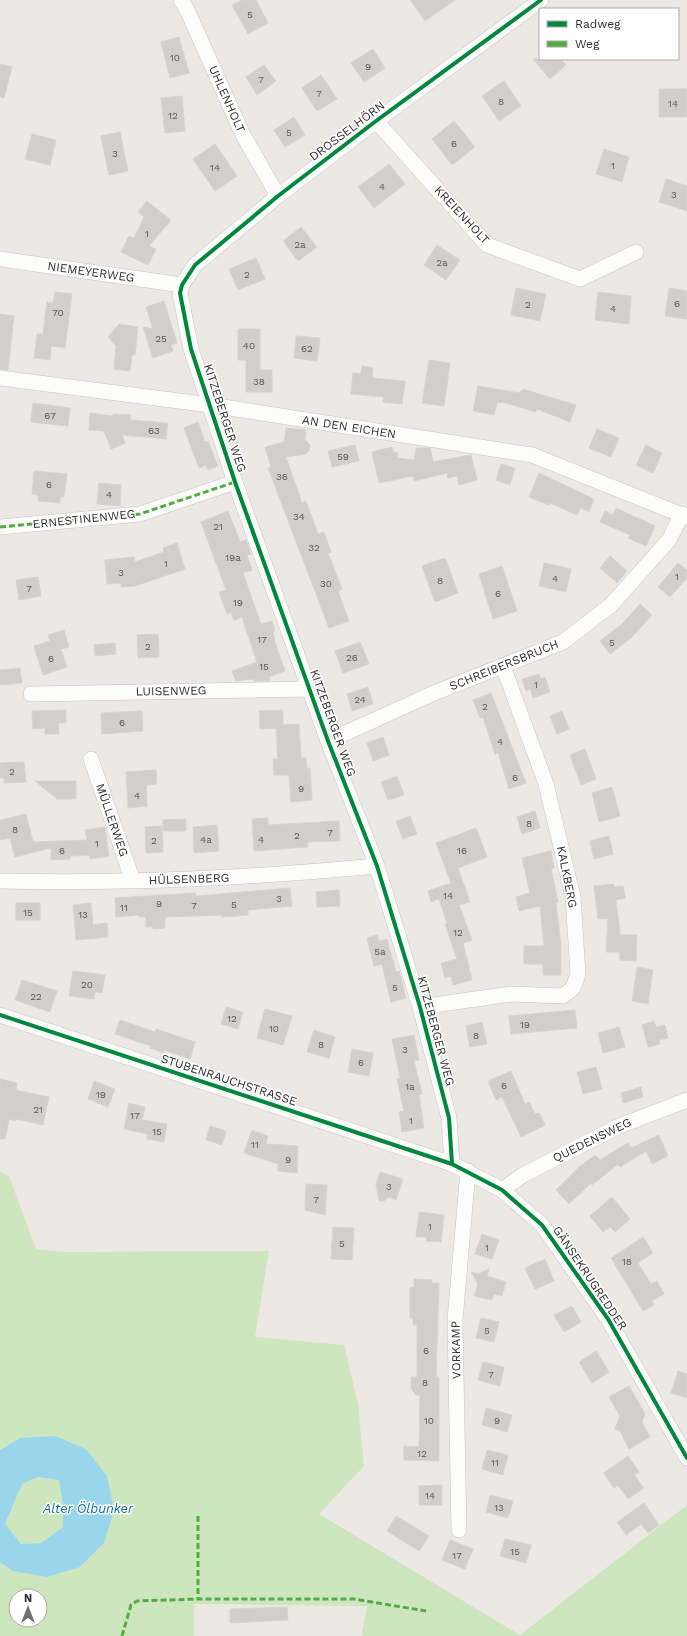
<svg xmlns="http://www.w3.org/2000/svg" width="687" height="1636" viewBox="0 0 687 1636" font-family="'Work Sans',sans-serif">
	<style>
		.green { fill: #cee6be; fill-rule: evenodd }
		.water { fill: #99d6ec; fill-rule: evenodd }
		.building { fill: #d1cecb; stroke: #d7d4d0 }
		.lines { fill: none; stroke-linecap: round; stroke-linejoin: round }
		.street-casing { stroke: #c5c4c5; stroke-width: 16 }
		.street { stroke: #fcfcfb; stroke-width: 15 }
		.quiet { stroke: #54ab44; stroke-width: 3; stroke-dasharray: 6 3; stroke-linecap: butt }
		.cycleway-casing { stroke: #fff; stroke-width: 6 }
		.cycleway { stroke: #00873e; stroke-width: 4 }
		.labels { text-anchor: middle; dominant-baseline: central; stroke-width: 3; stroke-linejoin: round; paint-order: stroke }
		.number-label { font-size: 10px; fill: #585857 }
		.street-label { font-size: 12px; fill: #2e2e2e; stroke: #fff }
		.water-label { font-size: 13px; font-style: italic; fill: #0d6fa3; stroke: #fff }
	</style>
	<rect width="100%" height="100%" fill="#ece8e4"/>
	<path class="green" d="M 0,1172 L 9,1176 L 36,1249 L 62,1252 L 269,1251 L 255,1337 L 344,1345 L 358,1404 L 364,1466 L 319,1514 L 520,1635 L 687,1505 L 687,1636 L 364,1636 L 362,1633 L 367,1606 L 194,1604 L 194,1636 L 0,1636 L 0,1562 L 13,1571 L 114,1510 L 20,1438 L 0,1450 ZM 16,1596 L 40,1596 L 40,1620 L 16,1620 Z
		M 38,1477 L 59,1480 L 63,1505 L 63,1527 L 41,1543 L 21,1544 L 5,1524 L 22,1484 Z"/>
	<path class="water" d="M 55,1436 L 86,1449 L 107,1476 L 114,1510 L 104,1543 L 80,1567 L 47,1577 L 13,1571 L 0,1562 L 0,1450 L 20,1438 ZM 38,1477 L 59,1480 L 63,1505 L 63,1527 L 41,1543 L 21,1544 L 5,1524 L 22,1484 Z"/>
	<path class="building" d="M 242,0 L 256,0 L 268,23 L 248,34 L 232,5 Z
		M 410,0 L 455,0 L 425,21 Z
		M 179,37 L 189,73 L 170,78 L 161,42 Z
		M 373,49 L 385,68 L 364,82 L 351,63 Z
		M 533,59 L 561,59 L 566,65 L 550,79 Z
		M 0,64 L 12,67 L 4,98 L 0,97 Z
		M 264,65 L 276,81 L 257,95 L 246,77 Z
		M 321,75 L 337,99 L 317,111 L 302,88 Z
		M 504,81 L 521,106 L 499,121 L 482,96 Z
		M 659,89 L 687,89 L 687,117 L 659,117 Z
		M 182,96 L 185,131 L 165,133 L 161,98 Z
		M 294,117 L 305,135 L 285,147 L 274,130 Z
		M 454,121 L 475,147 L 452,165 L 432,139 Z
		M 120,132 L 128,171 L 109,175 L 101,136 Z
		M 32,134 L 56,140 L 50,165 L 25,159 Z
		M 215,144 L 237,176 L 215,191 L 193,159 Z
		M 604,149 L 629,157 L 622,182 L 596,174 Z
		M 389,164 L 405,184 L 374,208 L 358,187 Z
		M 666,179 L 687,186 L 687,211 L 659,202 Z
		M 147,201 L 171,220 L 149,246 L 156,249 L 148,265 L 121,252 L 129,236 L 134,238 L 144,217 L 138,212 Z
		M 301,227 L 317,247 L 298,261 L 283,241 Z
		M 437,245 L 460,260 L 446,280 L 424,265 Z
		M 256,258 L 265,279 L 238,290 L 229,269 Z
		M 516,288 L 546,294 L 540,321 L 511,315 Z
		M 669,288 L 687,291 L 687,319 L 665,316 Z
		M 55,292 L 72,294 L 65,348 L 51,346 L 50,360 L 34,358 L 37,334 L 43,334 L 47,302 L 53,303 Z
		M 598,292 L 631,296 L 629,324 L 595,320 Z
		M 164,301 L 177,343 L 171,345 L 173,351 L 153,358 L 143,327 L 153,329 L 146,307 Z
		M 0,314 L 14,316 L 8,370 L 0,369 Z
		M 119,324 L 138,327 L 135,355 L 132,355 L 130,371 L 114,369 L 116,346 L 108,337 Z
		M 238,329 L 260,329 L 260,370 L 272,370 L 272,392 L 246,392 L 246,360 L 238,360 Z
		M 296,336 L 320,338 L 317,361 L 294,358 Z
		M 429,360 L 450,363 L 444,406 L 422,403 Z
		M 362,366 L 373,368 L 372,378 L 405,381 L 402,404 L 383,402 L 384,397 L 351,394 L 353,373 L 361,374 Z
		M 478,386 L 519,393 L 523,389 L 576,405 L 570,422 L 537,409 L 536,412 L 502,402 L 501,403 L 497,402 L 494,415 L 473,411 Z
		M 33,403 L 70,408 L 68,426 L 31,422 Z
		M 90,413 L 113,416 L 113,414 L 131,415 L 130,420 L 168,423 L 166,439 L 122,435 L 125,443 L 111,449 L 104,431 L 89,430 Z
		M 198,422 L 205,442 L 208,441 L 218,466 L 208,470 L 206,465 L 199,468 L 184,428 Z
		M 286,428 L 306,430 L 305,440 L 310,445 L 309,451 L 305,454 L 286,457 L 302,503 L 306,501 L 318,534 L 324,532 L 331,552 L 328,553 L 342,589 L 338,591 L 349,621 L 329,628 L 268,468 L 271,467 L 265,447 L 284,442 Z
		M 597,429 L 619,438 L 611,457 L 589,448 Z
		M 355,445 L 359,461 L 332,467 L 328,451 Z
		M 646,445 L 662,453 L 653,473 L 636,465 Z
		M 392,447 L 394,453 L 398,452 L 397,458 L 414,460 L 416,448 L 430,448 L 433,462 L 471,455 L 477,480 L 459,485 L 457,476 L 448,478 L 447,473 L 414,481 L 413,476 L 379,483 L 372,452 Z
		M 501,464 L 515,468 L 510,485 L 496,480 Z
		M 34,471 L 67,474 L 64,497 L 60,497 L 60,503 L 38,501 L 38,495 L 32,494 Z
		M 539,473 L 594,499 L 589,512 L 581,508 L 577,515 L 550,503 L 549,505 L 529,497 Z
		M 99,483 L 121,485 L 120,506 L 97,504 Z
		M 616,508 L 655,526 L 646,546 L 628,538 L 630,535 L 600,522 L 605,511 L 613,515 Z
		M 228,511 L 240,542 L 246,540 L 251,554 L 247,555 L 252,570 L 243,573 L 261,624 L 272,621 L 275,631 L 273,632 L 276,646 L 285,671 L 269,677 L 270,681 L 254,681 L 252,679 L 236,681 L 232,671 L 257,662 L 242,617 L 234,620 L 231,612 L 227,614 L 219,592 L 226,590 L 201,522 Z
		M 177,543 L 185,569 L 135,586 L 121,587 L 121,583 L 107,584 L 105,560 L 134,557 L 135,562 L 164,552 L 163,548 Z
		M 610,556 L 627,571 L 617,583 L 600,568 Z
		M 445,558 L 458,593 L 435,602 L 422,566 Z
		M 544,563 L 571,569 L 566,592 L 539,586 Z
		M 678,563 L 687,570 L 687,578 L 670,597 L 658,587 Z
		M 502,566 L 517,611 L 493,619 L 479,574 Z
		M 38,577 L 41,596 L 19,600 L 16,580 Z
		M 640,604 L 652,615 L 631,638 L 610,654 L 600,641 L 622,624 Z
		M 64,630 L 69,647 L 61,649 L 67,667 L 43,675 L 34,646 L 50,641 L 48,635 Z
		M 158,634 L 159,657 L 138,658 L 137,635 Z
		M 360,642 L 369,664 L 343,673 L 335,651 Z
		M 115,643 L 116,654 L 95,656 L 94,645 Z
		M 20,668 L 22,683 L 0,685 L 0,670 Z
		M 539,674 L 541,679 L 545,677 L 550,692 L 533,698 L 530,689 L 526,691 L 522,679 Z
		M 368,687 L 373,704 L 352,711 L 347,694 Z
		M 491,693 L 526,783 L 509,789 L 498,753 L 495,754 L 483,717 L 480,718 L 473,700 Z
		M 66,710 L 66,723 L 58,723 L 59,734 L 45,734 L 45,728 L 33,729 L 32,711 Z
		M 283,710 L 283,725 L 299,724 L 301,758 L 306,758 L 307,768 L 310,768 L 312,800 L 291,802 L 289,775 L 274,775 L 273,759 L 278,759 L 276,728 L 260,729 L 259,711 Z
		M 142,711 L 143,731 L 102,734 L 101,713 Z
		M 562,711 L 569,729 L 557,734 L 550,716 Z
		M 383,737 L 389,755 L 373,761 L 367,743 Z
		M 585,749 L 596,779 L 581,785 L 570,755 Z
		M 24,762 L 26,782 L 4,783 L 4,778 L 0,778 L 0,763 Z
		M 156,770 L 157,784 L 146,785 L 147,806 L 128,808 L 126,772 Z
		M 397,776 L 404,795 L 388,800 L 381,782 Z
		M 35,781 L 76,781 L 76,799 L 57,799 Z
		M 612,787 L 620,816 L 599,822 L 592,793 Z
		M 535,811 L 540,828 L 522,834 L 517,817 Z
		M 26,814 L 33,842 L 87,840 L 85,830 L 105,827 L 109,856 L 90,859 L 89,855 L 70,856 L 70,859 L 51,860 L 51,848 L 15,857 L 10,838 L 0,840 L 0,820 Z
		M 410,816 L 417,834 L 403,839 L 396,821 Z
		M 268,818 L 268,825 L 339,821 L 340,841 L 307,842 L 308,847 L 254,851 L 252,819 Z
		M 186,819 L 186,831 L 163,831 L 163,820 Z
		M 217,825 L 219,851 L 194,853 L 193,827 Z
		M 162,826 L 163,852 L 146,853 L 145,827 Z
		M 476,828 L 487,857 L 458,868 L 470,902 L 459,905 L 472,940 L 463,943 L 472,980 L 453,985 L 451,976 L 445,978 L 441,963 L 457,959 L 445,924 L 447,923 L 439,899 L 431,902 L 428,891 L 451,883 L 436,843 Z
		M 609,836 L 613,854 L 594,859 L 590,841 Z
		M 551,851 L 554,868 L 551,869 L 558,902 L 556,903 L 561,946 L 561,975 L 543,975 L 543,964 L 524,964 L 524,946 L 544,946 L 540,906 L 519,911 L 516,897 L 530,893 L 522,858 Z
		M 614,884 L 614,887 L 623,886 L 625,898 L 616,900 L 620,935 L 637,935 L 636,961 L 620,960 L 620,952 L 606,952 L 608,918 L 598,919 L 594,886 Z
		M 290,888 L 292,906 L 248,910 L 248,915 L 222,917 L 222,915 L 165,917 L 165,928 L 153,929 L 153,927 L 146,927 L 146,917 L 139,917 L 139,915 L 116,917 L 115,898 L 196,893 L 196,896 Z
		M 339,890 L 340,906 L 317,907 L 316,892 Z
		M 16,903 L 40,903 L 40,920 L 16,920 Z
		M 91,903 L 93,925 L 107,923 L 108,937 L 76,940 L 73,905 Z
		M 377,935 L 379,941 L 387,939 L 396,972 L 399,971 L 406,998 L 391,1002 L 382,964 L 374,966 L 367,938 Z
		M 637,967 L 653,970 L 648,1004 L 632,1001 Z
		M 73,971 L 105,975 L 102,993 L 95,992 L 94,999 L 69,996 Z
		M 22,980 L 57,991 L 50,1012 L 15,1000 Z
		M 226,1007 L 243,1012 L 238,1029 L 221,1024 Z
		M 265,1009 L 292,1016 L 283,1045 L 257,1038 Z
		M 575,1010 L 577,1028 L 511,1034 L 509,1016 Z
		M 120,1020 L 155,1032 L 156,1029 L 195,1042 L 190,1059 L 164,1050 L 164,1053 L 150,1048 L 151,1046 L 115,1034 Z
		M 654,1021 L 656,1027 L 665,1025 L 668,1038 L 659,1040 L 660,1044 L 648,1047 L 642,1025 Z
		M 482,1022 L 487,1044 L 470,1047 L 466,1026 Z
		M 619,1027 L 625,1047 L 603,1053 L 598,1033 Z
		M 314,1030 L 335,1037 L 329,1058 L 307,1052 Z
		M 414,1035 L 419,1060 L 414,1061 L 422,1094 L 419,1095 L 424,1128 L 402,1132 L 399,1112 L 404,1111 L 397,1079 L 400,1078 L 392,1039 Z
		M 352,1049 L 373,1053 L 369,1076 L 348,1072 Z
		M 596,1067 L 602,1089 L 583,1094 L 577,1072 Z
		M 511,1071 L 525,1104 L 529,1102 L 535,1114 L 539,1113 L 545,1125 L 521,1137 L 502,1097 L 496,1100 L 488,1081 Z
		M 0,1079 L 17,1083 L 16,1090 L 49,1097 L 43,1125 L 16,1119 L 16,1121 L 9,1119 L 5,1139 L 0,1139 Z
		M 94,1081 L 115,1089 L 108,1107 L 88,1099 Z
		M 641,1087 L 643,1097 L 623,1103 L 621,1093 Z
		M 129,1103 L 145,1107 L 142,1120 L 167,1124 L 164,1142 L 147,1139 L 148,1134 L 124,1129 Z
		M 210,1126 L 226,1131 L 222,1145 L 206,1140 Z
		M 252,1130 L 268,1136 L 266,1144 L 298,1146 L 297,1173 L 278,1171 L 278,1164 L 244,1153 Z
		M 659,1135 L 668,1156 L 652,1164 L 646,1151 L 620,1167 L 618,1164 L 592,1185 L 591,1183 L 569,1204 L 556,1190 L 579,1167 L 595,1155 L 600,1160 L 628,1143 L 631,1148 Z
		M 380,1172 L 403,1179 L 396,1200 L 389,1197 L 384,1201 L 379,1201 L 376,1185 Z
		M 306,1184 L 327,1185 L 325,1215 L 305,1210 Z
		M 612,1197 L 630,1219 L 615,1232 L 610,1227 L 603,1232 L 590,1216 Z
		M 419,1212 L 444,1215 L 441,1242 L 426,1241 L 427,1237 L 416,1237 Z
		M 333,1227 L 354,1228 L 352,1260 L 331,1259 Z
		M 482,1234 L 499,1240 L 492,1259 L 475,1254 Z
		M 643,1237 L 653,1253 L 638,1263 L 651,1284 L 657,1281 L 664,1294 L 652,1301 L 654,1305 L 643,1311 L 611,1258 Z
		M 545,1259 L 554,1281 L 535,1289 L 525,1268 Z
		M 489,1269 L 487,1276 L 506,1282 L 502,1296 L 494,1294 L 492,1300 L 474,1296 L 478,1284 L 471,1272 L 478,1274 Z
		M 414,1279 L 432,1280 L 432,1283 L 439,1283 L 436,1377 L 439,1377 L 439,1461 L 404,1460 L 404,1446 L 419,1447 L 420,1395 L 416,1395 L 411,1388 L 411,1377 L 417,1377 L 417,1325 L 413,1325 L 413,1318 L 410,1318 L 410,1287 L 414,1287 Z
		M 572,1306 L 581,1322 L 564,1332 L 554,1315 Z
		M 481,1318 L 499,1322 L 494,1342 L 476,1338 Z
		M 596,1351 L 609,1372 L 592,1383 L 579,1362 Z
		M 483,1362 L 504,1367 L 500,1386 L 478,1380 Z
		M 678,1371 L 687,1374 L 687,1398 L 671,1393 Z
		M 629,1386 L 645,1414 L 642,1422 L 650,1437 L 629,1449 L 620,1431 L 615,1429 L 620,1416 L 609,1397 Z
		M 486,1408 L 512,1415 L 507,1432 L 482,1425 Z
		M 487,1450 L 508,1455 L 503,1475 L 482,1469 Z
		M 628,1456 L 639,1472 L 634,1475 L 644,1488 L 628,1499 L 618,1485 L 614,1488 L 604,1473 Z
		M 442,1485 L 442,1505 L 419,1505 L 419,1486 Z
		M 490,1495 L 513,1501 L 508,1518 L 486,1512 Z
		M 644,1503 L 659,1525 L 648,1533 L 641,1524 L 626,1535 L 617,1522 Z
		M 396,1516 L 429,1536 L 419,1551 L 387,1531 Z
		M 505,1539 L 531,1545 L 526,1563 L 500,1556 Z
		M 450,1540 L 473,1549 L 465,1569 L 442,1560 Z
		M 287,1607 L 288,1620 L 230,1623 L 230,1609 Z"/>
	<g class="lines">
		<g class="street-casing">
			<path id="street" d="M 181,0 L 188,12 L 243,135 L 278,196
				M 376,121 L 487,245 L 580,279 L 636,252
				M 0,259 L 182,285
				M 0,378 L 210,405 L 532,455 L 687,517
				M 0,527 L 140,514 L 235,482
				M 31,694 L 310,689
				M 328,741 L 434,693 L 563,642 L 611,605 L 669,540 L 682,514
				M 91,759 L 133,881
				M 0,881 C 126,884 251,878 377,866
				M 420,1007 L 511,994 L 563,996 L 573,988 L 578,974 L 573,897 L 546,784 L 503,666
				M 0,1015 L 452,1164 L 502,1190 L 542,1225 L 608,1319 L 687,1458
				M 452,1164 L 449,1118 L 420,1007 L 377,866 L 328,741 L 235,482 L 191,349 L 180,293 L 182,285 L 195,265 L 278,196 L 376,121 L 541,0
				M 502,1190 L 523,1175 L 617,1127 L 687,1100
				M 459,1530 L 455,1320 L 468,1171"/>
		</g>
		<use href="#street" class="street"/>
		<path class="quiet" d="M 0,527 L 140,514 L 235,482
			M 198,1516 L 198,1599
			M 122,1636 L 131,1605 L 137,1601 L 198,1599 L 354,1599 L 426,1611"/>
		<g class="cycleway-casing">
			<path id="cycleway" d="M 0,1015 L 452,1164 L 502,1190 L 542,1225 L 608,1319 L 687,1458
				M 452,1164 L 449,1118 L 420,1007 L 377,866 L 328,741 L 235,482 L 191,349 L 180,293 L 182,285 L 195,265 L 278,196 L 376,121 L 541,0"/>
		</g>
		<use href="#cycleway" class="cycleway"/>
	</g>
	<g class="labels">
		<g class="number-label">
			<text x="250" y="14">5</text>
			<text x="175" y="57">10</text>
			<text x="368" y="66">9</text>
			<text x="261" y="79">7</text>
			<text x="319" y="93">7</text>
			<text x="501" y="101">8</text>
			<text x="673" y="103">14</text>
			<text x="173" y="115">12</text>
			<text x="289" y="132">5</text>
			<text x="454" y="143">6</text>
			<text x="115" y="153">3</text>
			<text x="613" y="165">1</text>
			<text x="215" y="167">14</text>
			<text x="382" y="186">4</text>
			<text x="674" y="194">3</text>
			<text x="147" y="233">1</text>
			<text x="300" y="244">2a</text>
			<text x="442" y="262">2a</text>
			<text x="247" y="274">2</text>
			<text x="677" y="303">6</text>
			<text x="528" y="304">2</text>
			<text x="613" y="308">4</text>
			<text x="58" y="312">70</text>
			<text x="161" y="338">25</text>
			<text x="249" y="345">40</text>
			<text x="307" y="348">62</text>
			<text x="259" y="381">38</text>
			<text x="50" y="415">67</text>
			<text x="154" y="430">63</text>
			<text x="343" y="456">59</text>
			<text x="282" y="476">36</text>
			<text x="49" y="484">6</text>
			<text x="109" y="494">4</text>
			<text x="299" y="516">34</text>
			<text x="218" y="526">21</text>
			<text x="314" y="547">32</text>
			<text x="233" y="557">19a</text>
			<text x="166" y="563">1</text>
			<text x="121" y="572">3</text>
			<text x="677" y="576">1</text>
			<text x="555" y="578">4</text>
			<text x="440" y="580">8</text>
			<text x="326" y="583">30</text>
			<text x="29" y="588">7</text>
			<text x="498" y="593">6</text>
			<text x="238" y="602">19</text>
			<text x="262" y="639">17</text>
			<text x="612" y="642">5</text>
			<text x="148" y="646">2</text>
			<text x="352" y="657">26</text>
			<text x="51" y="658">6</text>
			<text x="264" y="666">15</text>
			<text x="536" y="684">1</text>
			<text x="360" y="699">24</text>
			<text x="485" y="706">2</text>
			<text x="122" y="722">6</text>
			<text x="500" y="741">4</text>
			<text x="12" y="771">2</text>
			<text x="515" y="777">6</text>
			<text x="301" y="788">9</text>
			<text x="137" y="795">4</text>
			<text x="529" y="823">8</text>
			<text x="15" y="829">8</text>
			<text x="330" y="832">7</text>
			<text x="297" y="835">2</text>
			<text x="206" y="839">4a</text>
			<text x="261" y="839">4</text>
			<text x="154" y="840">2</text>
			<text x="97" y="843">1</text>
			<text x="62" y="850">6</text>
			<text x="462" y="850">16</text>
			<text x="448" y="895">14</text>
			<text x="279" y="898">3</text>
			<text x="159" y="903">9</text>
			<text x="234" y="904">5</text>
			<text x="194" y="905">7</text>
			<text x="124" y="907">11</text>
			<text x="28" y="912">15</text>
			<text x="83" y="914">13</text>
			<text x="458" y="932">12</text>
			<text x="380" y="951">5a</text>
			<text x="87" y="984">20</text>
			<text x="395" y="987">5</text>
			<text x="36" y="996">22</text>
			<text x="232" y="1018">12</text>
			<text x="525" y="1024">19</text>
			<text x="274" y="1028">10</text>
			<text x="476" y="1035">8</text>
			<text x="321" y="1044">8</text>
			<text x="405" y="1049">3</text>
			<text x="361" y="1062">6</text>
			<text x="504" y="1085">6</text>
			<text x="410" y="1086">1a</text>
			<text x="101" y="1094">19</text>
			<text x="38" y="1109">21</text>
			<text x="135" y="1115">17</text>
			<text x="411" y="1120">1</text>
			<text x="157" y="1131">15</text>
			<text x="255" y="1144">11</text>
			<text x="288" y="1159">9</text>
			<text x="389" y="1186">3</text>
			<text x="316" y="1199">7</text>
			<text x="430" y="1226">1</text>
			<text x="342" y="1243">5</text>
			<text x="487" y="1247">1</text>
			<text x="627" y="1261">18</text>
			<text x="487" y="1330">5</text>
			<text x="426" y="1350">6</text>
			<text x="491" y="1374">7</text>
			<text x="425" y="1382">8</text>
			<text x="429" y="1420">10</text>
			<text x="497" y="1420">9</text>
			<text x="422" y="1453">12</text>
			<text x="495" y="1462">11</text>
			<text x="430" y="1495">14</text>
			<text x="499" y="1507">13</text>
			<text x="515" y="1551">15</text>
			<text x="457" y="1555">17</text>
		</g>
		<g class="street-label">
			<text transform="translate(227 99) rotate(66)">UHLENHOLT</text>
			<text transform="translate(347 131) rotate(-37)">DROSSELHÖRN</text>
			<text transform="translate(462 215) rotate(47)">KREIENHOLT</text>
			<text transform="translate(91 272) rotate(8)">NIEMEYERWEG</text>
			<text transform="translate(225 418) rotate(72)">KITZEBERGER WEG</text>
			<text transform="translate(349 427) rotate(9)">AN DEN EICHEN</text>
			<text transform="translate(84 519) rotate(-6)">ERNESTINENWEG</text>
			<text transform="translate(504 665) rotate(-22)">SCHREIBERSBRUCH</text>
			<text transform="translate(171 691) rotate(-1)">LUISENWEG</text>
			<text transform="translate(333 723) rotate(70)">KITZEBERGER WEG</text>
			<text transform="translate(112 820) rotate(71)">MÜLLERWEG</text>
			<text transform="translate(567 877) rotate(79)">KALKBERG</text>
			<text transform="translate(189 879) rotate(-2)">HÜLSENBERG</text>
			<text transform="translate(436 1031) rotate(75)">KITZEBERGER WEG</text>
			<text transform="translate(229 1080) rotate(18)">STUBENRAUCHSTRASSE</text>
			<text transform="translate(592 1140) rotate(-26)">QUEDENSWEG</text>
			<text transform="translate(590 1278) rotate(56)">GÄNSEKRUGREDDER</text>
			<text transform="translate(456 1350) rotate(-91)">VORKAMP</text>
		</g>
		<g class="water-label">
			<text x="88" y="1508">Alter Ölbunker</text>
		</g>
	</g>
	<rect x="539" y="8" width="140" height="52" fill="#ffffff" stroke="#ababab"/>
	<rect x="547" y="21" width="20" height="6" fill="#00873e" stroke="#ababab"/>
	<text x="575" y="28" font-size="12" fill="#2e2e2e">Radweg</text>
	<rect x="547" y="41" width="20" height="6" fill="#54ab44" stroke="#ababab"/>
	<text x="575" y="48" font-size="12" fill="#2e2e2e">Weg</text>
	<g transform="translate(28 1608)"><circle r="19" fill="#ffffff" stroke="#ababab"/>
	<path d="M0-3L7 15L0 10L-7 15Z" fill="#706f6e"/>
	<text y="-6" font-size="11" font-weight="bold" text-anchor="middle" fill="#2e2e2e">N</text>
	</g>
</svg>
